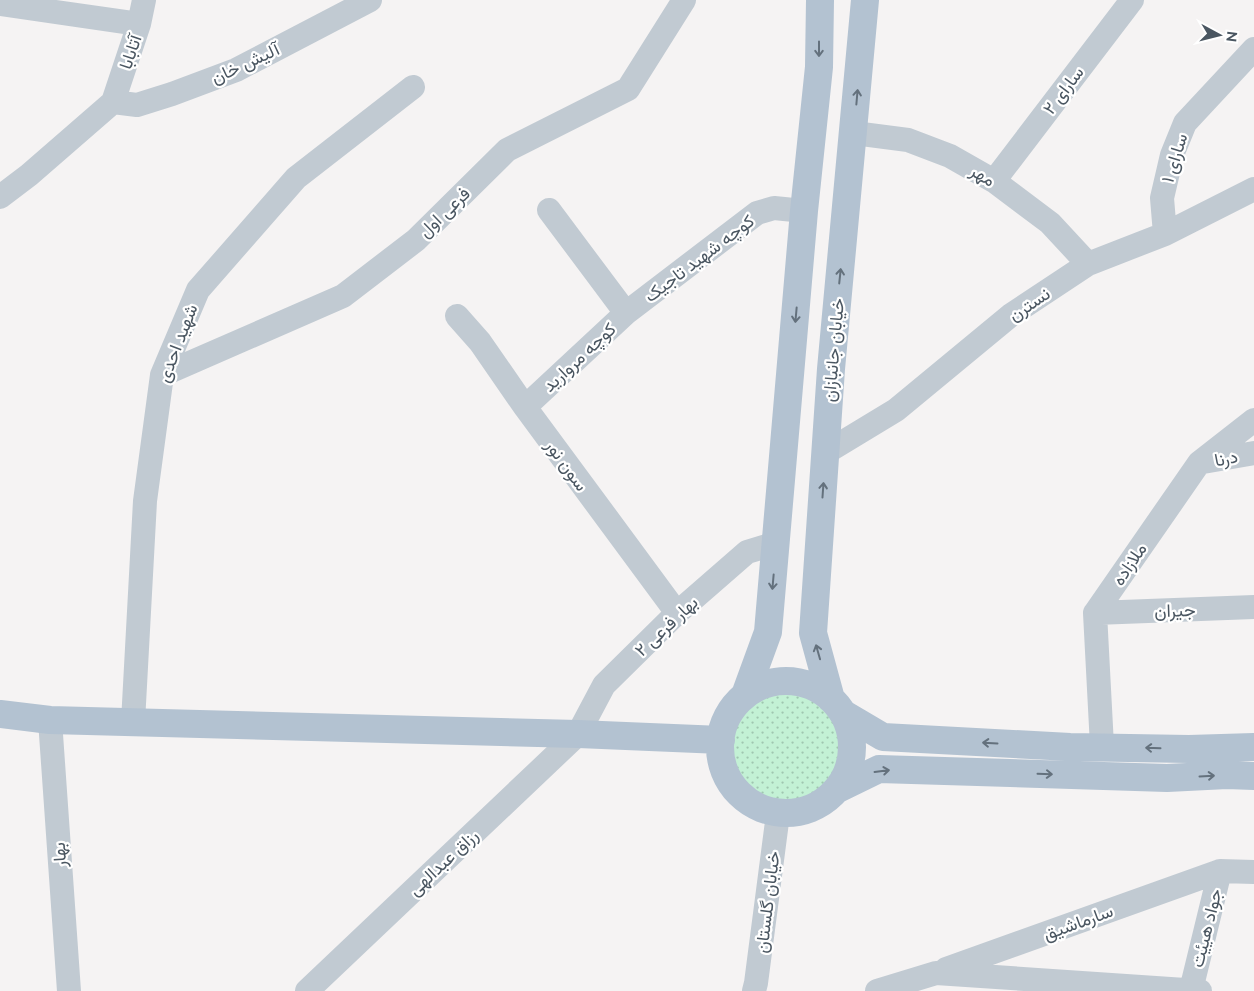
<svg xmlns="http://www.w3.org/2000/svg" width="1254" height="991" viewBox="0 0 1254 991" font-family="Raleway,Vazirmatn,sans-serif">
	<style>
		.grass { fill: url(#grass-dots) }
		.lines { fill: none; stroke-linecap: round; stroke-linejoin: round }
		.minor { stroke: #c1cad2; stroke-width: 24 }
		.major { stroke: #b3c2d1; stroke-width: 28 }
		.oneway { stroke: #64717d }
		.labels { text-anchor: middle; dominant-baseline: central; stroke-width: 4.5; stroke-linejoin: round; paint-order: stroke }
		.street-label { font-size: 18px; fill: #4a5661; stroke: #fff }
	</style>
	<defs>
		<pattern id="grass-dots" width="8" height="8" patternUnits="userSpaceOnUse" patternTransform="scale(1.25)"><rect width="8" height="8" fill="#c3f1d5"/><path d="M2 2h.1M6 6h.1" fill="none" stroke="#a0c6b0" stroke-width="1.8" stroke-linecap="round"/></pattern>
	</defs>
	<rect width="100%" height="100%" fill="#f5f3f3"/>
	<path class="grass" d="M730 749a57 57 0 1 1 114 0a57 57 0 1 1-114 0Z"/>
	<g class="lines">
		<path class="minor" d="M 0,4 L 139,24
			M 113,102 L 137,105 L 172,94 L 236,70 L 370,0
			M 113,102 L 139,24 L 144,0
			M 854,133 L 908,140 L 950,156 L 994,181 L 1050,223 L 1088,264
			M 994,181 L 1132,0
			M 0,197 L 29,175 L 113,102
			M 1165,234 L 1162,198 L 1172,155 L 1185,123 L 1254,49
			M 626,313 L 757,213 L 774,208 L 804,211
			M 457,316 L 480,342 L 525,407 L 677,613
			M 162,375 L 343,296 L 416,240 L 507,150 L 628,89 L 684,0
			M 525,407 L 626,313 L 549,210
			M 825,453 L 896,410 L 1011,315 L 1088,264 L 1165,234 L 1254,189
			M 1203,462 L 1254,453
			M 1095,613 L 1254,607
			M 50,720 L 69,991
			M 133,722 L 145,501 L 162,375 L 198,290 L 296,178 L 413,87
			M 1102,746 L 1095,613 L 1199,463 L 1254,420
			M 946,969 L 1220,871
			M 1191,990 L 1220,871 L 1254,872
			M 307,991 L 578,734 L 604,685 L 677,613 L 747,552 L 777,543
			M 754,991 L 756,983 L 778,814
			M 877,991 L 936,973 L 1200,991"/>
		<path class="major" d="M720 747a66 66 0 1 1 132 0a66 66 0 1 1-132 0Z
			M 745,695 L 768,632 L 804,211 L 819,67 L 820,0
			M 831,699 L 813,633 L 831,369 L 865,0
			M 0,714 L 50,720 L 578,734 L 721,740
			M 844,714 L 883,737 L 1070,747 L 1189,749 L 1254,747
			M 838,789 L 879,769 L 1167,778 L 1227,775 L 1254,776"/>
	</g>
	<defs><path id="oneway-shaft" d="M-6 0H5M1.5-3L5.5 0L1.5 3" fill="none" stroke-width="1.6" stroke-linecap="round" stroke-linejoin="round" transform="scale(1.25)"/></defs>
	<g class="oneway">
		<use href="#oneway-shaft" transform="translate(819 49) rotate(90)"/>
		<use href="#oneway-shaft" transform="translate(857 97) rotate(-85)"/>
		<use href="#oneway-shaft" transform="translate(840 276) rotate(-84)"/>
		<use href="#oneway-shaft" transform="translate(796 315) rotate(95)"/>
		<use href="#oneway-shaft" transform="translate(823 490) rotate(-86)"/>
		<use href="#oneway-shaft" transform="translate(773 582) rotate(95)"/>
		<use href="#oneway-shaft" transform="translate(818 652) rotate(-106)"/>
		<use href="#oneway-shaft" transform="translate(990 743) rotate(-177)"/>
		<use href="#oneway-shaft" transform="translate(1153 748) rotate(-178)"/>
		<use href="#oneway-shaft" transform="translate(882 771) rotate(-7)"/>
		<use href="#oneway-shaft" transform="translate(1045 774) rotate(2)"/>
		<use href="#oneway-shaft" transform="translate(1207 776) rotate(-3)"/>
	</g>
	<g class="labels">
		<g class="street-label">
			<text transform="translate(130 52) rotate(-71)">آتابابا</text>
			<text transform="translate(245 63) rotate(-25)">آلیش خان</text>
			<text transform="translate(1063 90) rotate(-53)">سارای ۲</text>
			<text transform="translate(1174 158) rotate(-73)">سارای ۱</text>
			<text transform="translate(983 175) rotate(31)">مهر</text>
			<text transform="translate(444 212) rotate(-44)">فرعی اول</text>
			<text transform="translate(699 258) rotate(-37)">کوچه شهید تاجیک</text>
			<text transform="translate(1029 304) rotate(-34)">نسترن</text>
			<text transform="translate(177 343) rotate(-69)">شهید احدی</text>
			<text transform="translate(833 350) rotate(-85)">خیابان جانبازان</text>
			<text transform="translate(579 357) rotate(-43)">کوچه مروارید</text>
			<text transform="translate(1226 458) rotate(-11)">درنا</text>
			<text transform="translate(567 465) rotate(54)">سون نور</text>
			<text transform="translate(1129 564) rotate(-56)">ملازاده</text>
			<text transform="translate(1175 610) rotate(-2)">جیران</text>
			<text transform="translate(666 626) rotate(-43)">بهار فرعی ۲</text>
			<text transform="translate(59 855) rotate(-94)">بهار</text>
			<text transform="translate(443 862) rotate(-43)">رزاق عبدالهی</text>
			<text transform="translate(767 902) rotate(-83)">خیابان گلستان</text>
			<text transform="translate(1078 922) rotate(-20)">سارماشیق</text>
			<text transform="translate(1206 928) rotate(-76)">جواد هییٔت</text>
		</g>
	</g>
	<g transform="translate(1219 35) rotate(97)" stroke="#ffffff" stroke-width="4" paint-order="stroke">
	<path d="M0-4L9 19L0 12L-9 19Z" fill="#4a5661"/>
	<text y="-8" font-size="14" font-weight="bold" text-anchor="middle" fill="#4a5661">N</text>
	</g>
</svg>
